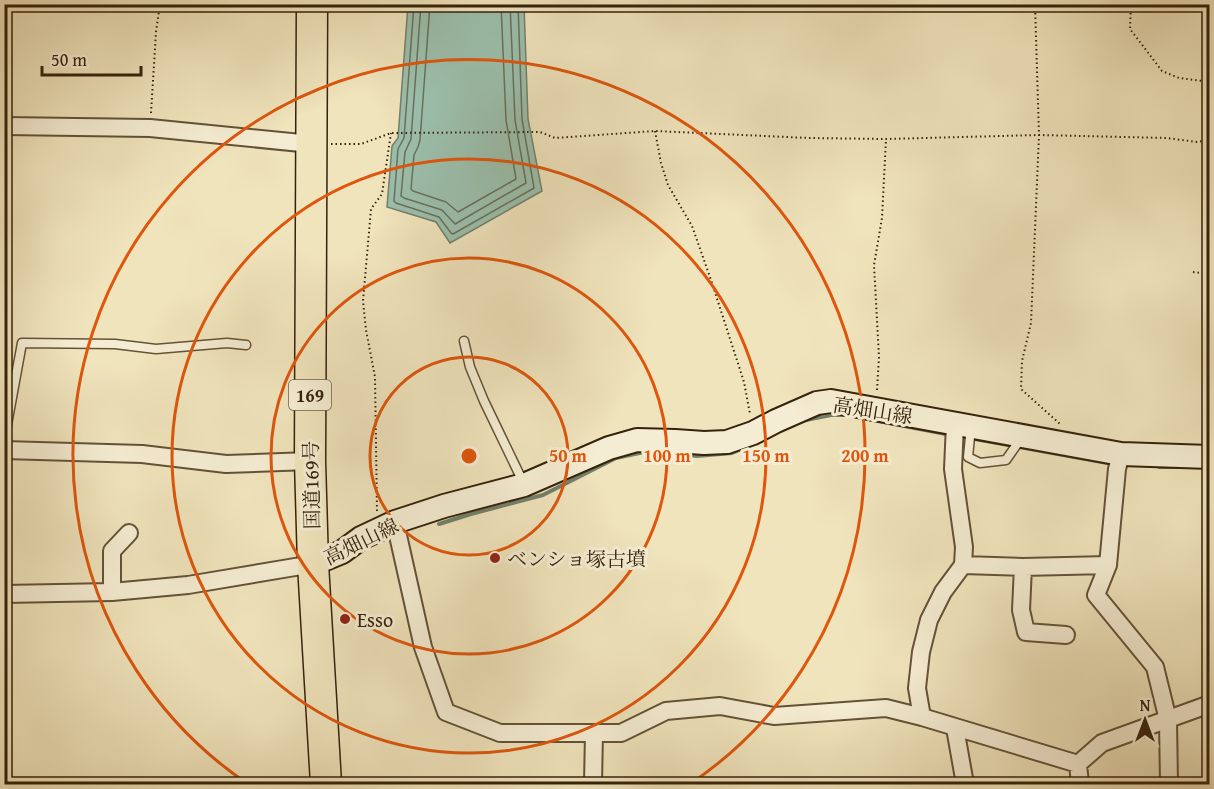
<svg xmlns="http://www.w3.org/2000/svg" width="1214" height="789" viewBox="0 0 1214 789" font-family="'Gentium Book Plus','Noto Serif JP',serif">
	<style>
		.water { fill: #9bbfac; stroke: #72806c; stroke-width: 1.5 }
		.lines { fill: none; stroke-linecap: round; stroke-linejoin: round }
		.shore { stroke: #68705c; stroke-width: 1.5 }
		.stream { stroke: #72806c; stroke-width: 4 }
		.lane-casing { stroke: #645237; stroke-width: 11 }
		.street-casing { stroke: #645237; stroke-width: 20 }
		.secondary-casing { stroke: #35220b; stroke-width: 26 }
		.highway-casing { stroke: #35220b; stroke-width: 33 }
		.path { stroke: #35220b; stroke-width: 2; stroke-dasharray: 1.5 3; stroke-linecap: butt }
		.lane { stroke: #f5edd3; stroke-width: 8 }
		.street { stroke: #f5edd3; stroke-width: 16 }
		.secondary { stroke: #f5edd3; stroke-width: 22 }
		.highway { stroke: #f0e4bc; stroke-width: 30 }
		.ring { fill: none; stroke: #df560c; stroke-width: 3 }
		.poi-dot { fill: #8f2418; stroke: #f5edd3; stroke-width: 2 }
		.labels { text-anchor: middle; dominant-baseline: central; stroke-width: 6; stroke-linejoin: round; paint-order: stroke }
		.shield { fill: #f5edd3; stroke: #6f5f47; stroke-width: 1.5 }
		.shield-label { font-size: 18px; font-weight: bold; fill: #35220b }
		.street-label { font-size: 20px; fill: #35220b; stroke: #f5edd3 }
		.poi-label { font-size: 20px; fill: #35220b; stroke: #f5edd3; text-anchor: start }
		.centre { fill: #df560c; stroke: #f5edd3; stroke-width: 3 }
		.ring-label { font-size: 18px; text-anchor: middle; font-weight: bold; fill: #df560c; stroke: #f5edd3; stroke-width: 6; stroke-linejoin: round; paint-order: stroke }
	</style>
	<rect width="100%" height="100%" fill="#f0e4bc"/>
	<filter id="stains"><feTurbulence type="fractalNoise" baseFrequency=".00333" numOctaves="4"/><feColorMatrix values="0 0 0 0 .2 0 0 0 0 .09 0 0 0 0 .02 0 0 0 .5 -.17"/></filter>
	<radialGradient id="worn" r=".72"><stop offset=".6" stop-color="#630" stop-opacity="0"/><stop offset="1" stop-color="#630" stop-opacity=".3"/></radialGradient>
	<path class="water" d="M 408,5 L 524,5 L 528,119 L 542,191 L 450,243 L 436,222 L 387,207 L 392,146 L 398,138 Z"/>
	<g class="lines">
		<path class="shore" d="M 414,4 L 404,138 L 398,149 L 394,201 L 396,203 L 439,217 L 451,233 L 453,234 L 534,188 L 522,119 L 518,4
			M 421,4 L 411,139 L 405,152 L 401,196 L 404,198 L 442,210 L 455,224 L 526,183 L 515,120 L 510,4
			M 430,4 L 420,140 L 418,147 L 414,155 L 411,189 L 413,191 L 446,202 L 458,212 L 516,179 L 506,120 L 501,4"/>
		<path class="stream" d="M 801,421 L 831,415 L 847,415 L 951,435
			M 958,436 L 1113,464
			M 1159,467 L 1179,467
			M 439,524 L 471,514 L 543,495 L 616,458 L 649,451 L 697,456 L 732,453 L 751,445"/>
		<g class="lane-casing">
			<path id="lane" d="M 464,341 L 470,367 L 484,401 L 524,484
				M 971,427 L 968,457 L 980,463 L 1006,460 L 1022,437
				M 4,441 L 22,343 L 115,344 L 156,349 L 227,343 L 246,345"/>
		</g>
		<g class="street-casing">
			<path id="street" d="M 4,126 L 150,128 L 311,144
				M 4,450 L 142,454 L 226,464 L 310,461
				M 1121,454 L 1117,469 L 1108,565 L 1096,595 L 1155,667 L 1168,720 L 1169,784
				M 395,522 L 423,647 L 446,712 L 500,733 L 621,733 L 666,711 L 720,706 L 774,716 L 886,708 L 922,717 L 1078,764 L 1102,743 L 1210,704
				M 963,565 L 1023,567 L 1108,565
				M 1023,567 L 1021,610 L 1026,632 L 1066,635
				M 112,592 L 112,551 L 129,533
				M 4,594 L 112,592 L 188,585 L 313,564
				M 922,717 L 917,688 L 921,652 L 929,620 L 943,592 L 963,565 L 964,547 L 953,469 L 955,424
				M 955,728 L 965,784
				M 1078,764 L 1080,784
				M 593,784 L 594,733"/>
		</g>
		<g class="secondary-casing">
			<path id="secondary" d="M 313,564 L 342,552 L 361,538 L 395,522 L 444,506 L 524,485 L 609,448 L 637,440 L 675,441 L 704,443 L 727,442 L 753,433 L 776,421 L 817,403 L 831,401 L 1121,454 L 1210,457"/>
		</g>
		<g class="highway-casing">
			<path id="highway" d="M 312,4 L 310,461 L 313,564 L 326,784"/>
		</g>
		<path class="path" d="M 1035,4 L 1039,135 L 1031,323 L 1022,361 L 1021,389 L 1060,424
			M 1131,4 L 1130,29 L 1162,71 L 1179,78 L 1210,82
			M 151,113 L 156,32 L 160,4
			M 655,131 L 661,163 L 668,185 L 692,226 L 711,280 L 744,382 L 750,414
			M 331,144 L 361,144 L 391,133 L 540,132 L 555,138 L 655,131 L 809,138 L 886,139 L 1039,135 L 1167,138 L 1197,142 L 1210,140
			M 1193,272 L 1210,274
			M 877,390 L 879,357 L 874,265 L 882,218 L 886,139
			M 377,511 L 375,377 L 366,330 L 363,301 L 371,209 L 382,194 L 391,133"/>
		<use href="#lane" class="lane"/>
		<use href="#street" class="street"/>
		<use href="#secondary" class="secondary"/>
		<use href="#highway" class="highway"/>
	</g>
	<g class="ring">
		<circle cx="469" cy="456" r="99"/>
		<circle cx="469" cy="456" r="198"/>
		<circle cx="469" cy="456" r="297"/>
		<path d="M248 784A396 396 0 1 1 690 784"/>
	</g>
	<g class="poi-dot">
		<circle cx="495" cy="558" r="6"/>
		<circle cx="345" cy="619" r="6"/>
	</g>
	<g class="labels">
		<rect class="shield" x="289" y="380" width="42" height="30" rx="4.5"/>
		<g class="shield-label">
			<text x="310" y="395">169</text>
		</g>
		<g class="street-label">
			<text transform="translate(873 410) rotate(9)">高畑山線</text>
			<text transform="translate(311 485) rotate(-91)">国道169号</text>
			<text transform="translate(361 541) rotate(-26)">高畑山線</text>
		</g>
		<g class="poi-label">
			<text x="507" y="558">ベンショ塚古墳</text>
			<text x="357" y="619">Esso</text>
		</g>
	</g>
	<circle cx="469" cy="456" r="9" class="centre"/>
	<g class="ring-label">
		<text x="568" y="462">50 m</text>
		<text x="667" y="462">100 m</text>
		<text x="766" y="462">150 m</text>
		<text x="865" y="462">200 m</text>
	</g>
	<rect width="1214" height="789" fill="none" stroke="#f0e4bc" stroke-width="24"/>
	<rect x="6" y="6" width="1202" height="777" fill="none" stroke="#35220b" stroke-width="3"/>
	<rect x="12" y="12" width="1190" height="765" fill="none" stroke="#35220b" stroke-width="1.5"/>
	<g transform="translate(1145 720)" stroke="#f5edd3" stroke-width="4.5" paint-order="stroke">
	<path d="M0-4.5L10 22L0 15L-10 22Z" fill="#35220b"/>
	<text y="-9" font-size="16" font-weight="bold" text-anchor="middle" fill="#35220b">N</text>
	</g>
	<path d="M42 66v9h99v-9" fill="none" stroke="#35220b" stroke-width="3"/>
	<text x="51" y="66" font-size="18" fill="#35220b" stroke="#f5edd3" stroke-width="4.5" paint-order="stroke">50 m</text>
	<rect width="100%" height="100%" filter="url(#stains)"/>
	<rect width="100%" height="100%" fill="url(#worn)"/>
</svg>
